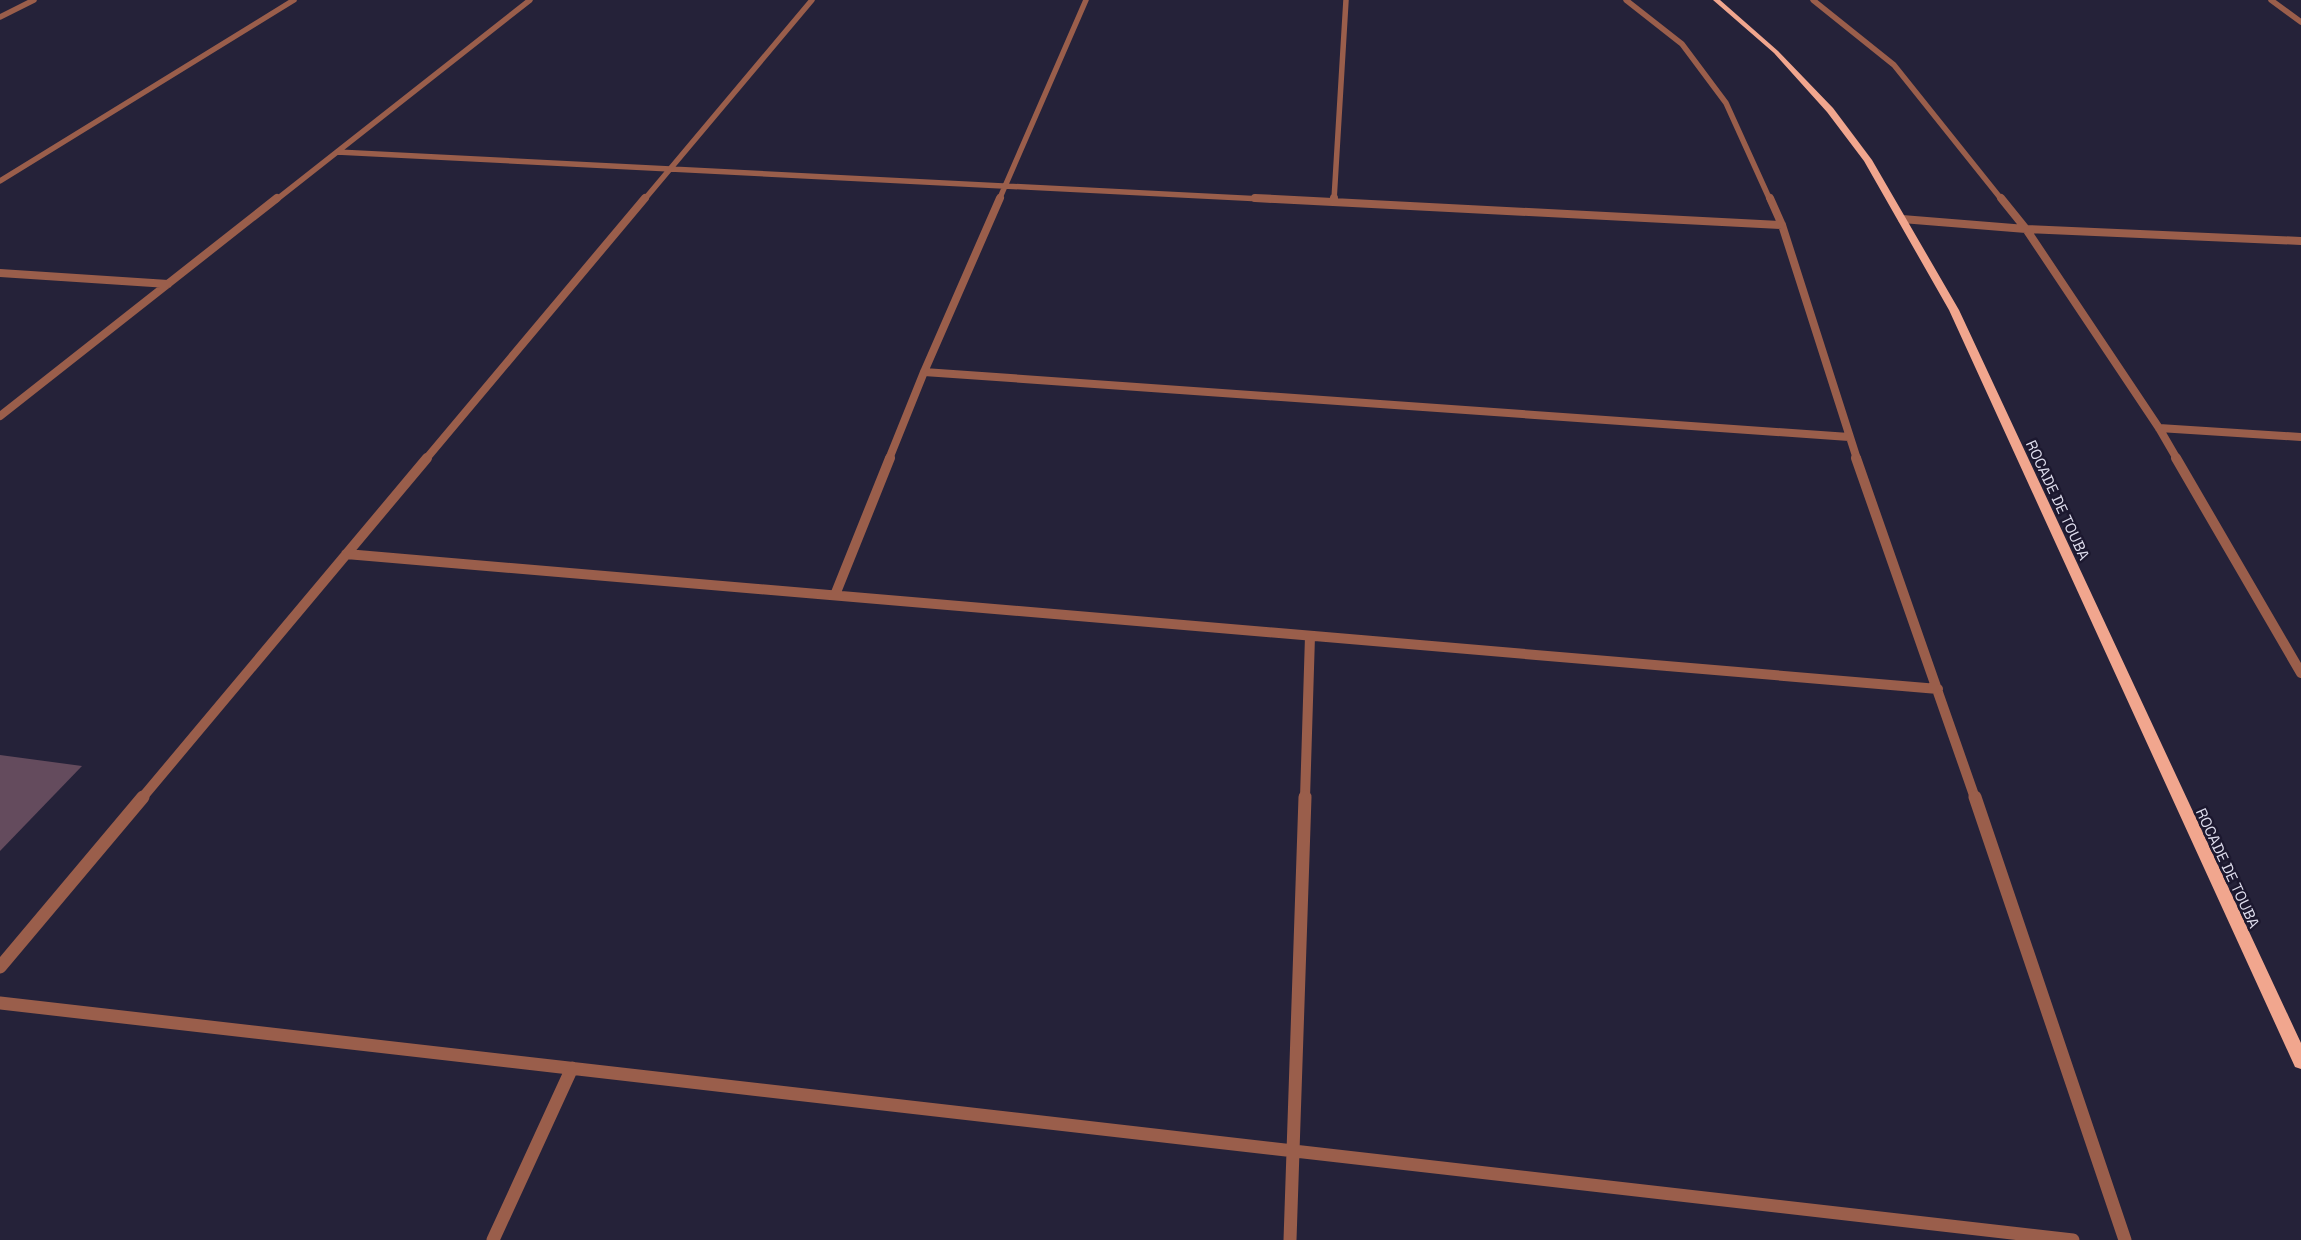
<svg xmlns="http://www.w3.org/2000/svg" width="2301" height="1240" viewBox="0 0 2301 1240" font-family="'Space Grotesk',sans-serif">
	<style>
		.building { fill: #644b5d }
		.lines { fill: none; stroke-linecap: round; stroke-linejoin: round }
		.minor-far3 { stroke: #9a5e4b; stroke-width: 5.5 }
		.minor-far2 { stroke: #9a5e4b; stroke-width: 8 }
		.minor-far1 { stroke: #9a5e4b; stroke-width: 10 }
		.minor { stroke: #9a5e4b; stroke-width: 13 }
		.primary { fill: #f1a68e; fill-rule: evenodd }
		.labels { text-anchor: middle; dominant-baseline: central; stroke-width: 5; stroke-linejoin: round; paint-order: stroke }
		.street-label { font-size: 15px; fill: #dedded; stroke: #1c182f }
	</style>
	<rect width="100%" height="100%" fill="#252239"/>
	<path class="building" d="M 0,755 L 82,766 L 0,851 Z"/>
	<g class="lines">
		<path class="minor-far3" d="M 1626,0 L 1682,44 L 1726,103 L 1770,200
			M 1813,0 L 1894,65 L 2002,200
			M 2271,0 L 2301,22
			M 0,17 L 34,0
			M 337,152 L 1280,200
			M 0,181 L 294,0
			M 276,200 L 530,0
			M 644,200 L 812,0
			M 999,200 L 1086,0
			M 1334,200 L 1346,0"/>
		<path class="minor-far2" d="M 1255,198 L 1782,225
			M 1770,198 L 1782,225 L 1857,459
			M 2001,198 L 2026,229 L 2159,428 L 2177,459
			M 1334,202 L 1334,198
			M 1902,219 L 2026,229 L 2301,241
			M 0,273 L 168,284
			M 924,372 L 1849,437
			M 0,416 L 277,198
			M 2159,428 L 2301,437
			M 426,459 L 645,198
			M 889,459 L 924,372 L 1000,198"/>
		<path class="minor-far1" d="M 1856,458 L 1975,798
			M 2176,458 L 2301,673
			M 346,554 L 1938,689
			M 835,595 L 890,458
			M 142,798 L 427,458
			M 1305,798 L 1310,636"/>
		<path class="minor" d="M 1975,797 L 2125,1240
			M 0,967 L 143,797
			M 0,1003 L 2073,1240
			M 493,1240 L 572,1068
			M 1290,1240 L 1305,797"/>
		<path class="primary" d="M 1713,0 L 1720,0 L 1778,51 L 1833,108 L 1872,160 L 1959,310 L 2301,1043 L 2301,1069 L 2295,1067 L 1949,310 L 1864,161 L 1827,112 L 1774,53 Z"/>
	</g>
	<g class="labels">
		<g class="street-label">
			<text transform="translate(2058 500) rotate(65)">ROCADE DE TOUBA</text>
			<text transform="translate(2228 868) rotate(65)">ROCADE DE TOUBA</text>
		</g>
	</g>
</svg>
